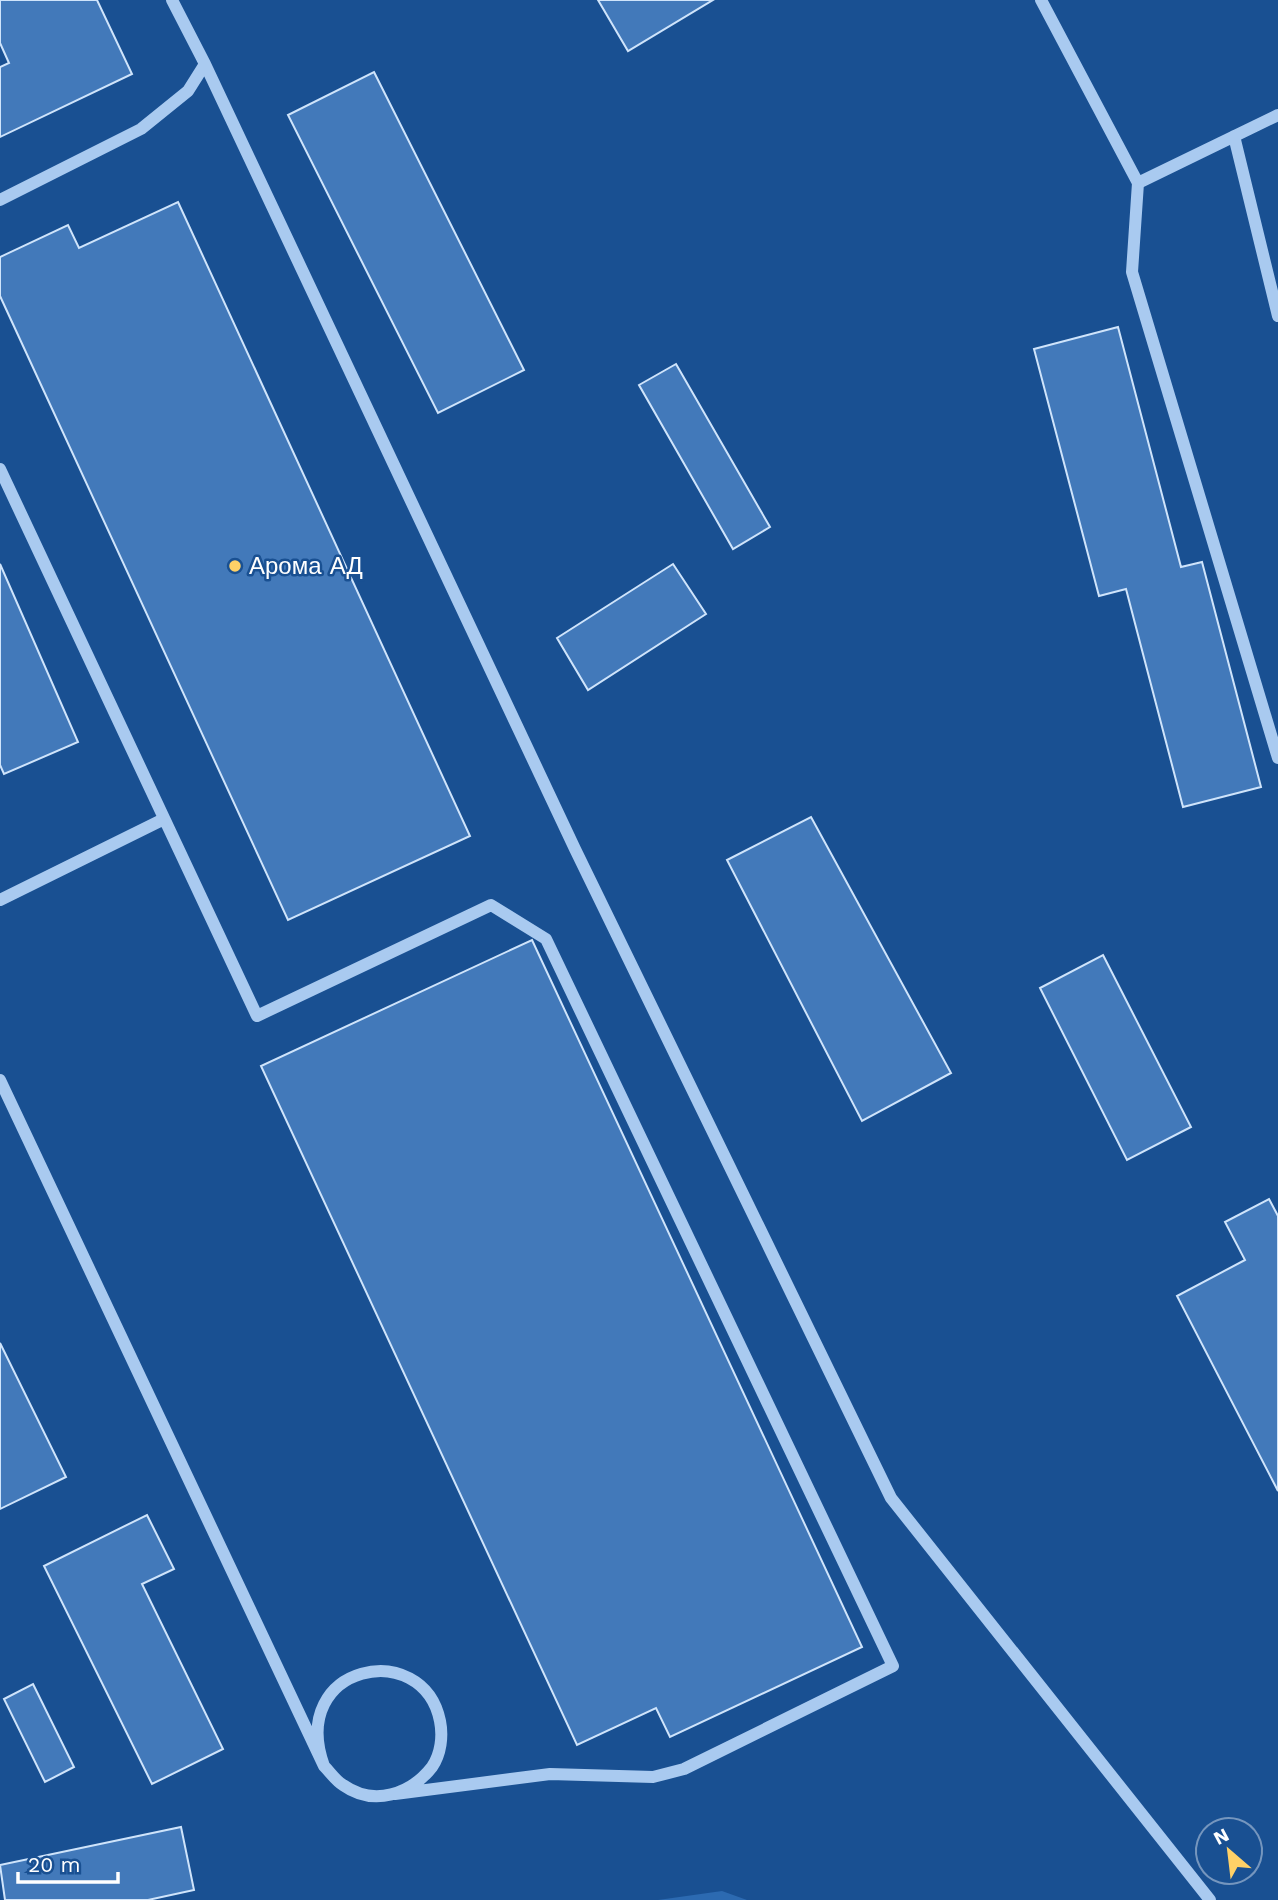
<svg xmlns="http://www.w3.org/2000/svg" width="1278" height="1900" viewBox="0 0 1278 1900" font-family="'Work Sans',sans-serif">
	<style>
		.green { fill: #2c6ab1 }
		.building { fill: #4279ba; stroke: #cfe4fb; stroke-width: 2 }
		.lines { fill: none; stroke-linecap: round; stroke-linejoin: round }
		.minor { stroke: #a9caf0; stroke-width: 12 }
		.poi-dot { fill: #ffd167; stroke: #195092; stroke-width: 2.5 }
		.labels { text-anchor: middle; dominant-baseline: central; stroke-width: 5; stroke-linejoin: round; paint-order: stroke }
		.poi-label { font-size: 24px; fill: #fff; stroke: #195092; text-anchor: start }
	</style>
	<rect width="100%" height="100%" fill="#195092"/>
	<path class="green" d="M 722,1891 L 747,1900 L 658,1900 Z"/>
	<path class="building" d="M 0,0 L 97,0 L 132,74 L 0,137 L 0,67 L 9,63 L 0,43 Z
		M 598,0 L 713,0 L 628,51 Z
		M 374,72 L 524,370 L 438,413 L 288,115 Z
		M 178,202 L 470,836 L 288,920 L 0,296 L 0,257 L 68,225 L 79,248 Z
		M 1118,327 L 1181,567 L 1202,562 L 1261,787 L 1183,807 L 1126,589 L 1099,596 L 1034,349 Z
		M 676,364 L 770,527 L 733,549 L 639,385 Z
		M 0,564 L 78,742 L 4,774 L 0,765 Z
		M 673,564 L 706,614 L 588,690 L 557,638 Z
		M 811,817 L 951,1073 L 862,1121 L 727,860 Z
		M 532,940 L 862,1647 L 670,1737 L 656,1708 L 577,1745 L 261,1066 Z
		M 1103,955 L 1191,1127 L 1127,1160 L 1040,988 Z
		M 1269,1199 L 1278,1216 L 1278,1491 L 1177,1296 L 1245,1260 L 1225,1222 Z
		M 0,1343 L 66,1477 L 0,1509 Z
		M 147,1515 L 174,1569 L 142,1584 L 223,1749 L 152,1784 L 44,1566 Z
		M 33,1684 L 74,1767 L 45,1782 L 4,1699 Z
		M 181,1827 L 194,1890 L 148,1900 L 5,1900 L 0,1865 Z"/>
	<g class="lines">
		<path class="minor" d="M 172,0 L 205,64 L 575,849 L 891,1498 L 1210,1900
			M 1041,0 L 1138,183
			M 1234,136 L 1278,316
			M 1138,183 L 1132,272 L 1278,758
			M 1138,183 L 1278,115
			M 0,200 L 141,129 L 188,91 L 205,64
			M 0,469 L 257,1016 L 491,905 L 546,939 L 893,1666 L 684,1769 L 653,1777 L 550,1774 L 395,1794
			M 0,900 L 164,819
			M 0,1080 L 324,1766 C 330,1772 336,1781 343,1785 C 374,1807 411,1794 432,1767 C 441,1754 443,1736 440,1721 C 423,1637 287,1664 324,1766"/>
	</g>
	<circle class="poi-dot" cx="235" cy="566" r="7"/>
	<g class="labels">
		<g class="poi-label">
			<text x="249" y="566">Арома АД</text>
		</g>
	</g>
	<g transform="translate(1229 1851) rotate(332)"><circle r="33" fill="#195092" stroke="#7596be" stroke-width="2"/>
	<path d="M0-5L12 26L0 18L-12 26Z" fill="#ffd167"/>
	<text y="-10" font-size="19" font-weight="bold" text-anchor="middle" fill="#ffffff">N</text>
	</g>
	<path d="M18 1872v10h100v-10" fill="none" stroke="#ffffff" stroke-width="3.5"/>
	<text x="28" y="1872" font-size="21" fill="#ffffff" stroke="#195092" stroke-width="5" paint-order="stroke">20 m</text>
</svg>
